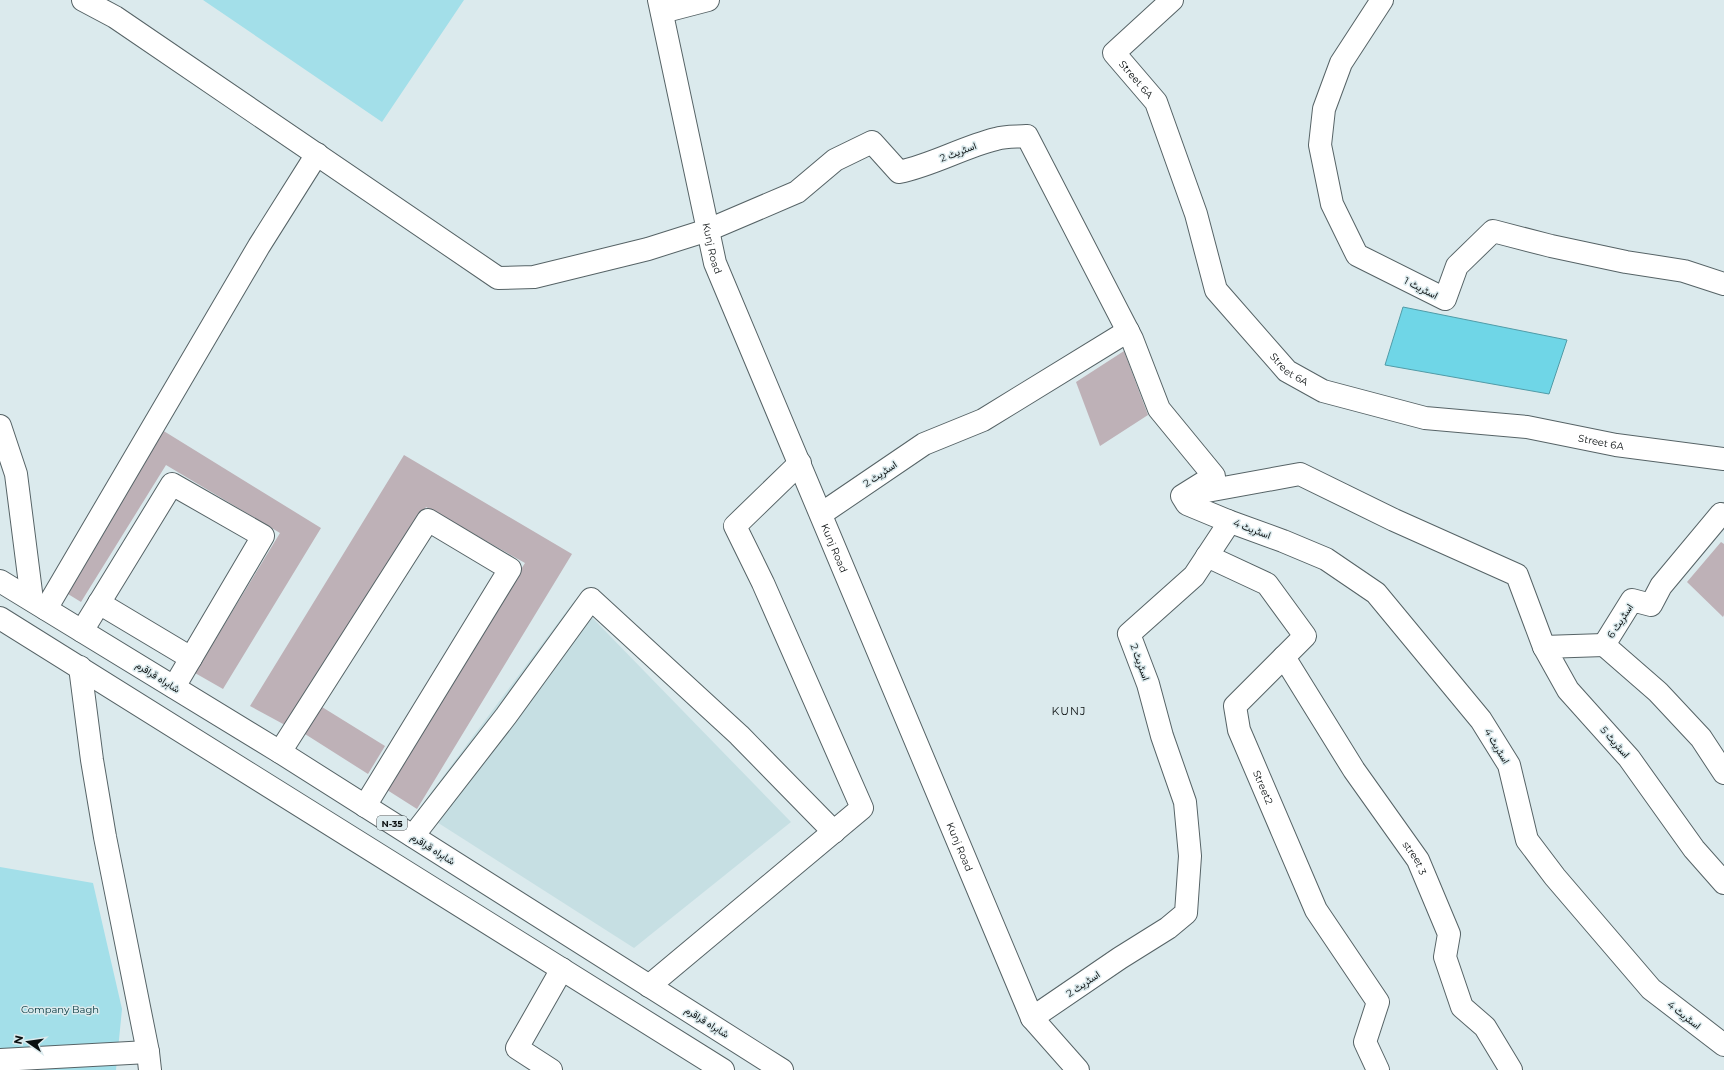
<svg xmlns="http://www.w3.org/2000/svg" width="1724" height="1070" viewBox="0 0 1724 1070" font-family="Montserrat,Vazirmatn,sans-serif">
	<style>
		.built { fill: #c6dfe3 }
		.green { fill: #a3dfe9 }
		.water { fill: #6fd6e7; stroke: #519ba7 }
		.building { fill: #beb1b7 }
		.lines { fill: none; stroke-linecap: round; stroke-linejoin: round }
		.minor-casing { stroke: #566366; stroke-width: 24 }
		.highway-casing { stroke: #566366; stroke-width: 24 }
		.minor { stroke: #fff; stroke-width: 22 }
		.highway { stroke: #fff; stroke-width: 22 }
		.labels { text-anchor: middle; dominant-baseline: central; stroke-width: 3; stroke-linejoin: round; paint-order: stroke }
		.shield { fill: #dbeaed; stroke: #495153; stroke-width: 1 }
		.shield-label { font-size: 9px; font-weight: bold; fill: #0b1011 }
		.street-label { font-size: 10px; fill: #0b1011; stroke: #dbeaed }
		.park-label { font-size: 10px; fill: #00343b; stroke: #dbeaed }
		.neighbourhood-label { font-size: 11px; letter-spacing: 1px; fill: #0b1011; stroke: #dbeaed }
	</style>
	<rect width="100%" height="100%" fill="#dbeaed"/>
	<path class="built" d="M 575,600 L 791,822 L 634,948 L 418,810 Z"/>
	<path class="green" d="M 203,0 L 464,0 L 382,122 Z
		M 0,867 L 93,883 L 122,1009 L 116,1070 L 0,1070 Z"/>
	<path class="water" d="M 1403,307 L 1567,340 L 1549,394 L 1385,365 Z"/>
	<path class="building" d="M 1124,351 L 1148,415 L 1100,446 L 1076,382 Z
		M 154,425 L 321,528 L 223,689 L 195,673 L 280,533 L 166,465 L 81,602 L 55,586 Z
		M 404,455 L 572,554 L 417,809 L 384,788 L 525,563 L 426,507 L 285,725 L 250,706 Z
		M 1721,542 L 1724,544 L 1724,615 L 1723,617 L 1687,582 Z
		M 322,707 L 385,746 L 368,774 L 305,734 Z"/>
	<g class="lines">
		<g class="minor-casing">
			<g id="minor">
				<path d="M 83,0 L 115,17 L 498,278 L 534,277 L 648,249 L 708,230 L 797,192 L 835,160 L 872,142 L 899,172 C 933,165 963,147 996,139 C 1006,136 1017,137 1027,136 L 1132,339 L 1159,409 L 1214,476 L 1182,496 L 1187,504 L 1228,521 L 1225,529 L 1194,576 L 1129,634 L 1148,684 L 1162,736 L 1185,802 L 1190,856 L 1186,913 L 1168,928 L 1120,958 L 1032,1018"/>
				<path id="s1" d="M 659,0 L 715,263 L 1032,1018 L 1078,1070"/>
				<path id="s2" d="M 1172,0 L 1114,53 L 1156,102 L 1196,214 L 1216,290 L 1287,371 L 1323,391 L 1425,418 L 1527,427 L 1616,445 L 1724,459"/>
				<path d="M 1382,0 L 1341,63 L 1324,109 L 1320,145 L 1332,204 L 1357,255 L 1445,299 L 1457,266 L 1493,231 L 1551,246 L 1626,262 L 1684,271 L 1724,284"/>
				<path d="M 662,12 L 708,0"/>
				<path d="M 0,426 L 16,474 L 32,600"/>
				<path d="M 1196,493 L 1300,474 L 1394,520 L 1517,575 L 1544,647"/>
				<path d="M 821,514 L 924,444 L 983,420 L 1128,331"/>
				<path d="M 1724,516 L 1721,514 L 1661,586 L 1651,605 L 1632,600 L 1604,645 L 1658,692 L 1701,738 L 1724,773"/>
				<path d="M 1228,521 L 1283,541 L 1326,559 L 1376,593 L 1481,720 L 1509,765 L 1527,840 L 1555,877 L 1651,989 L 1724,1045"/>
				<path id="s3" d="M 1207,556 L 1267,584 L 1305,636 L 1235,706 L 1239,730 L 1316,910 L 1378,1002 L 1365,1042 L 1378,1070"/>
				<path d="M 99,603 L 191,658"/>
				<path d="M 46,609 L 259,246 L 317,154"/>
				<path d="M 82,631 L 172,484 L 263,536 L 174,687"/>
				<path d="M 1604,645 L 1544,647 L 1568,690 L 1629,758 L 1694,849 L 1724,883"/>
				<path id="s4" d="M 1284,657 L 1354,770 L 1418,860 L 1449,934 L 1445,957 L 1462,1007 L 1485,1027 L 1511,1070"/>
				<path d="M 80,667 L 92,760 L 105,837 L 148,1052 L 150,1070"/>
				<path d="M 280,752 L 428,520 L 510,569 L 365,806"/>
				<path d="M 413,836 L 506,716 L 591,599 L 739,735 L 834,832"/>
				<path d="M 649,986 L 862,808 L 763,583 L 735,526 L 800,463"/>
				<path d="M 0,1060 L 148,1052"/>
				<path d="M 551,1070 L 517,1048 L 562,969"/>
			</g>
		</g>
		<g class="highway-casing">
			<path id="highway" d="M 0,581 L 280,752 L 782,1070
				M 0,618 L 723,1070"/>
		</g>
		<use href="#minor" class="minor"/>
		<use href="#highway" class="highway"/>
	</g>
	<g class="labels">
		<rect class="shield" x="377" y="816" width="30" height="14" rx="3"/>
		<g class="shield-label">
			<text x="392" y="823">N-35</text>
		</g>
		<g class="street-label">
			<text stroke="none"><textPath href="#s2" startOffset="113">Street 6A</textPath></text>
			<text transform="translate(958 152) rotate(-21)">اسٹریٹ 2</text>
			<text stroke="none"><textPath href="#s1" startOffset="254">Kunj Road</textPath></text>
			<text transform="translate(1421 288) rotate(27)">اسٹریٹ 1</text>
			<text stroke="none"><textPath href="#s2" startOffset="449">Street 6A</textPath></text>
			<text stroke="none"><textPath href="#s2" startOffset="773">Street 6A</textPath></text>
			<text transform="translate(880 474) rotate(-34)">اسٹریٹ 2</text>
			<text transform="translate(1252 529) rotate(20)">اسٹریٹ 4</text>
			<text stroke="none"><textPath href="#s1" startOffset="578">Kunj Road</textPath></text>
			<text transform="translate(1620 621) rotate(-57)">اسٹریٹ 6</text>
			<text transform="translate(1140 662) rotate(70)">اسٹریٹ 2</text>
			<text transform="translate(158 677) rotate(32)">شاہراہ قراقرم</text>
			<text transform="translate(1615 742) rotate(48)">اسٹریٹ 5</text>
			<text transform="translate(1497 746) rotate(59)">اسٹریٹ 4</text>
			<text stroke="none"><textPath href="#s3" startOffset="316">Street2</textPath></text>
			<text stroke="none"><textPath href="#s1" startOffset="902">Kunj Road</textPath></text>
			<text transform="translate(433 849) rotate(32)">شاہراہ قراقرم</text>
			<text stroke="none"><textPath href="#s4" startOffset="240">street 3</textPath></text>
			<text transform="translate(1083 984) rotate(-34)">اسٹریٹ 2</text>
			<text transform="translate(1684 1015) rotate(38)">اسٹریٹ 4</text>
			<text transform="translate(707 1022) rotate(32)">شاہراہ قراقرم</text>
		</g>
		<g class="park-label">
			<text x="60" y="1009">Company Bagh</text>
		</g>
		<g class="neighbourhood-label">
			<text x="1069" y="711">KUNJ</text>
		</g>
	</g>
	<g transform="translate(28 1042) rotate(283)" stroke="#dbeaed" stroke-width="3" paint-order="stroke">
	<path d="M0-3L7 15L0 10L-7 15Z" fill="#0b1011"/>
	<text y="-6" font-size="11" font-weight="bold" text-anchor="middle" fill="#0b1011">N</text>
	</g>
</svg>
